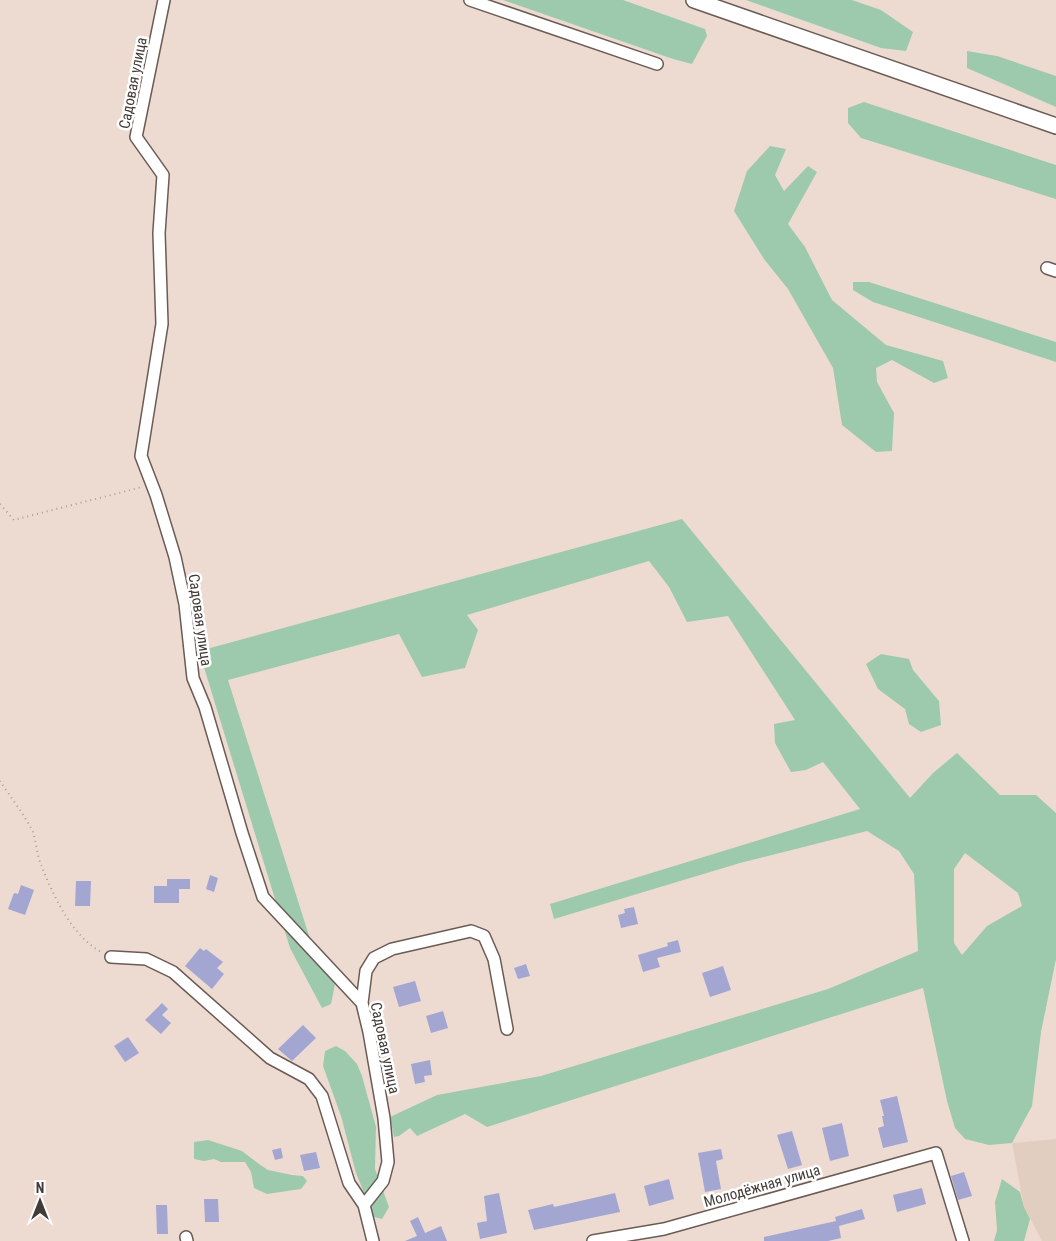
<svg xmlns="http://www.w3.org/2000/svg" width="1056" height="1241" viewBox="0 0 1056 1241" font-family="'Roboto Condensed',sans-serif">
	<style>
		.industrial { fill: #e2cec0 }
		.green { fill: #9dcaad; fill-rule: evenodd }
		.building { fill: #a4a6d2 }
		.lines { fill: none; stroke-linecap: round; stroke-linejoin: round }
		.minor-casing { stroke: #6b5b54; stroke-width: 14 }
		.major-casing { stroke: #6b5b54; stroke-width: 18 }
		.path { stroke: #ab9d96; stroke-width: 2; stroke-dasharray: 1 4; stroke-linecap: butt }
		.minor { stroke: #fff; stroke-width: 11 }
		.major { stroke: #fff; stroke-width: 15 }
		.labels { text-anchor: middle; dominant-baseline: central; stroke-width: 5; stroke-linejoin: round; paint-order: stroke }
		.street-label { font-size: 15px; fill: #423b37; stroke: #fff }
	</style>
	<rect width="100%" height="100%" fill="#eddbd2"/>
	<path class="industrial" d="M 1056,1139 L 1056,1241 L 1042,1241 L 1024,1207 L 1012,1143 Z"/>
	<path class="green" d="M 503,0 L 623,0 L 705,29 L 707,36 L 692,64 L 673,59 Z
		M 746,0 L 852,0 L 881,10 L 913,32 L 906,51 L 881,48 Z
		M 967,51 L 997,56 L 1056,76 L 1056,107 L 967,68 Z
		M 864,102 L 1056,165 L 1056,199 L 861,138 L 848,123 L 848,108 Z
		M 770,146 L 786,149 L 775,175 L 784,191 L 808,166 L 817,172 L 788,224 L 805,247 L 832,300 L 886,345 L 943,361 L 948,378 L 934,383 L 892,360 L 876,368 L 877,382 L 894,413 L 892,451 L 876,452 L 842,425 L 833,368 L 788,289 L 764,259 L 734,211 L 747,171 Z
		M 853,282 L 869,282 L 1056,342 L 1056,362 L 873,302 L 853,290 Z
		M 682,519 L 910,798 L 933,773 L 957,753 L 1000,795 L 1036,795 L 1056,813 L 1056,959 L 1041,1032 L 1032,1106 L 1012,1143 L 989,1145 L 965,1139 L 955,1128 L 947,1101 L 923,988 L 487,1127 L 465,1114 L 417,1136 L 410,1128 L 399,1136 L 394,1137 L 390,1117 L 437,1095 L 541,1076 L 828,989 L 918,951 L 914,874 L 899,851 L 867,831 L 740,863 L 554,919 L 550,904 L 860,809 L 823,762 L 806,770 L 791,772 L 775,743 L 774,724 L 795,720 L 728,616 L 687,622 L 669,587 L 649,561 L 467,615 L 478,630 L 465,668 L 422,677 L 399,634 L 228,680 L 311,942 L 335,984 L 331,1004 L 322,1008 L 290,948 L 199,651 ZM 965,853 L 1018,893 L 1022,906 L 987,926 L 962,955 L 954,943 L 954,869 Z
		M 881,654 L 909,659 L 913,670 L 939,701 L 941,725 L 921,732 L 909,724 L 905,709 L 878,689 L 866,664 Z
		M 336,1046 L 345,1051 L 357,1064 L 362,1076 L 376,1127 L 375,1169 L 389,1207 L 382,1219 L 374,1217 L 356,1173 L 341,1116 L 323,1066 L 325,1051 Z
		M 208,1140 L 242,1151 L 259,1164 L 268,1170 L 292,1175 L 303,1176 L 307,1181 L 301,1189 L 267,1194 L 254,1188 L 251,1172 L 245,1162 L 221,1162 L 214,1159 L 204,1161 L 194,1159 L 194,1142 Z
		M 1002,1179 L 1020,1192 L 1024,1207 L 1030,1219 L 1024,1241 L 994,1241 L 997,1230 L 995,1202 Z"/>
	<path class="building" d="M 210,875 L 218,878 L 214,892 L 206,889 Z
		M 167,879 L 190,879 L 190,889 L 179,889 L 179,903 L 154,903 L 154,886 L 167,886 Z
		M 76,881 L 91,881 L 90,906 L 75,906 Z
		M 21,885 L 34,890 L 25,915 L 8,909 L 14,893 L 18,894 Z
		M 634,907 L 638,924 L 621,928 L 618,915 L 625,913 L 624,909 Z
		M 678,940 L 681,952 L 657,958 L 660,967 L 643,972 L 638,955 L 668,946 L 667,943 Z
		M 200,948 L 204,951 L 206,949 L 223,962 L 217,968 L 224,974 L 212,989 L 185,966 Z
		M 526,964 L 530,976 L 518,979 L 514,968 Z
		M 723,966 L 731,990 L 710,997 L 702,973 Z
		M 415,981 L 421,1001 L 399,1007 L 393,987 Z
		M 162,1003 L 168,1009 L 162,1015 L 171,1023 L 161,1034 L 145,1020 Z
		M 443,1011 L 448,1028 L 431,1033 L 426,1016 Z
		M 303,1025 L 316,1038 L 292,1061 L 278,1049 Z
		M 128,1037 L 139,1053 L 125,1062 L 114,1046 Z
		M 430,1060 L 432,1075 L 424,1076 L 425,1082 L 415,1084 L 411,1064 Z
		M 897,1096 L 908,1142 L 883,1148 L 878,1128 L 884,1126 L 882,1116 L 884,1116 L 880,1100 Z
		M 842,1123 L 849,1156 L 830,1161 L 822,1128 Z
		M 792,1131 L 802,1165 L 788,1169 L 777,1135 Z
		M 281,1148 L 283,1158 L 275,1160 L 272,1150 Z
		M 721,1149 L 723,1159 L 716,1161 L 721,1189 L 705,1192 L 698,1153 Z
		M 316,1152 L 320,1168 L 304,1171 L 300,1155 Z
		M 964,1172 L 972,1196 L 958,1200 L 951,1176 Z
		M 669,1179 L 674,1199 L 649,1206 L 644,1186 Z
		M 922,1188 L 926,1204 L 897,1212 L 893,1195 Z
		M 499,1193 L 507,1233 L 480,1239 L 477,1223 L 487,1221 L 484,1196 Z
		M 615,1193 L 620,1212 L 534,1230 L 528,1210 L 553,1204 L 554,1207 Z
		M 204,1199 L 218,1199 L 219,1222 L 205,1222 Z
		M 156,1205 L 167,1205 L 168,1234 L 157,1234 Z
		M 862,1209 L 865,1219 L 839,1226 L 841,1238 L 828,1241 L 764,1241 L 764,1237 L 836,1221 L 835,1217 Z
		M 418,1217 L 425,1233 L 441,1226 L 447,1241 L 405,1241 L 417,1236 L 410,1221 Z"/>
	<g class="lines">
		<g class="minor-casing">
			<path id="minor" d="M 164,0 L 136,137 L 163,175 L 159,233 L 162,324 L 141,456 L 156,495 L 175,557 L 185,604 L 193,678 L 205,707 L 242,833 L 263,897 L 362,1003 L 369,1032 L 384,1118 L 388,1162 L 383,1181 L 364,1205
				M 470,0 L 657,64
				M 1047,268 L 1056,271
				M 111,957 L 146,959 L 173,972 L 270,1058 L 309,1079 L 322,1096 L 349,1183 L 364,1205 L 373,1241
				M 362,1003 L 366,971 L 374,958 L 392,949 L 471,931 L 484,936 L 494,959 L 507,1029
				M 186,1237 L 187,1241
				M 593,1241 L 664,1229 L 936,1153 L 963,1241"/>
		</g>
		<g class="major-casing">
			<path id="major" d="M 694,0 L 1056,126"/>
		</g>
		<path class="path" d="M 0,504 L 14,520 L 142,487
			M 0,781 C 9,795 26,817 33,832 C 36,842 37,853 40,862 C 53,895 70,934 101,952"/>
		<use href="#minor" class="minor"/>
		<use href="#major" class="major"/>
	</g>
	<g class="labels">
		<g class="street-label">
			<text transform="translate(133 83) rotate(-79)">Садовая улица</text>
			<text transform="translate(200 620) rotate(82)">Садовая улица</text>
			<text transform="translate(385 1048) rotate(78)">Садовая улица</text>
			<text transform="translate(762 1186) rotate(-16)">Молодёжная улица</text>
		</g>
	</g>
	<g transform="translate(40 1201)" stroke="#ffffff" stroke-width="4" paint-order="stroke">
	<path d="M0-4L9 19L0 12L-9 19Z" fill="#423b37"/>
	<text y="-8" font-size="14" font-weight="bold" text-anchor="middle" fill="#423b37">N</text>
	</g>
</svg>
